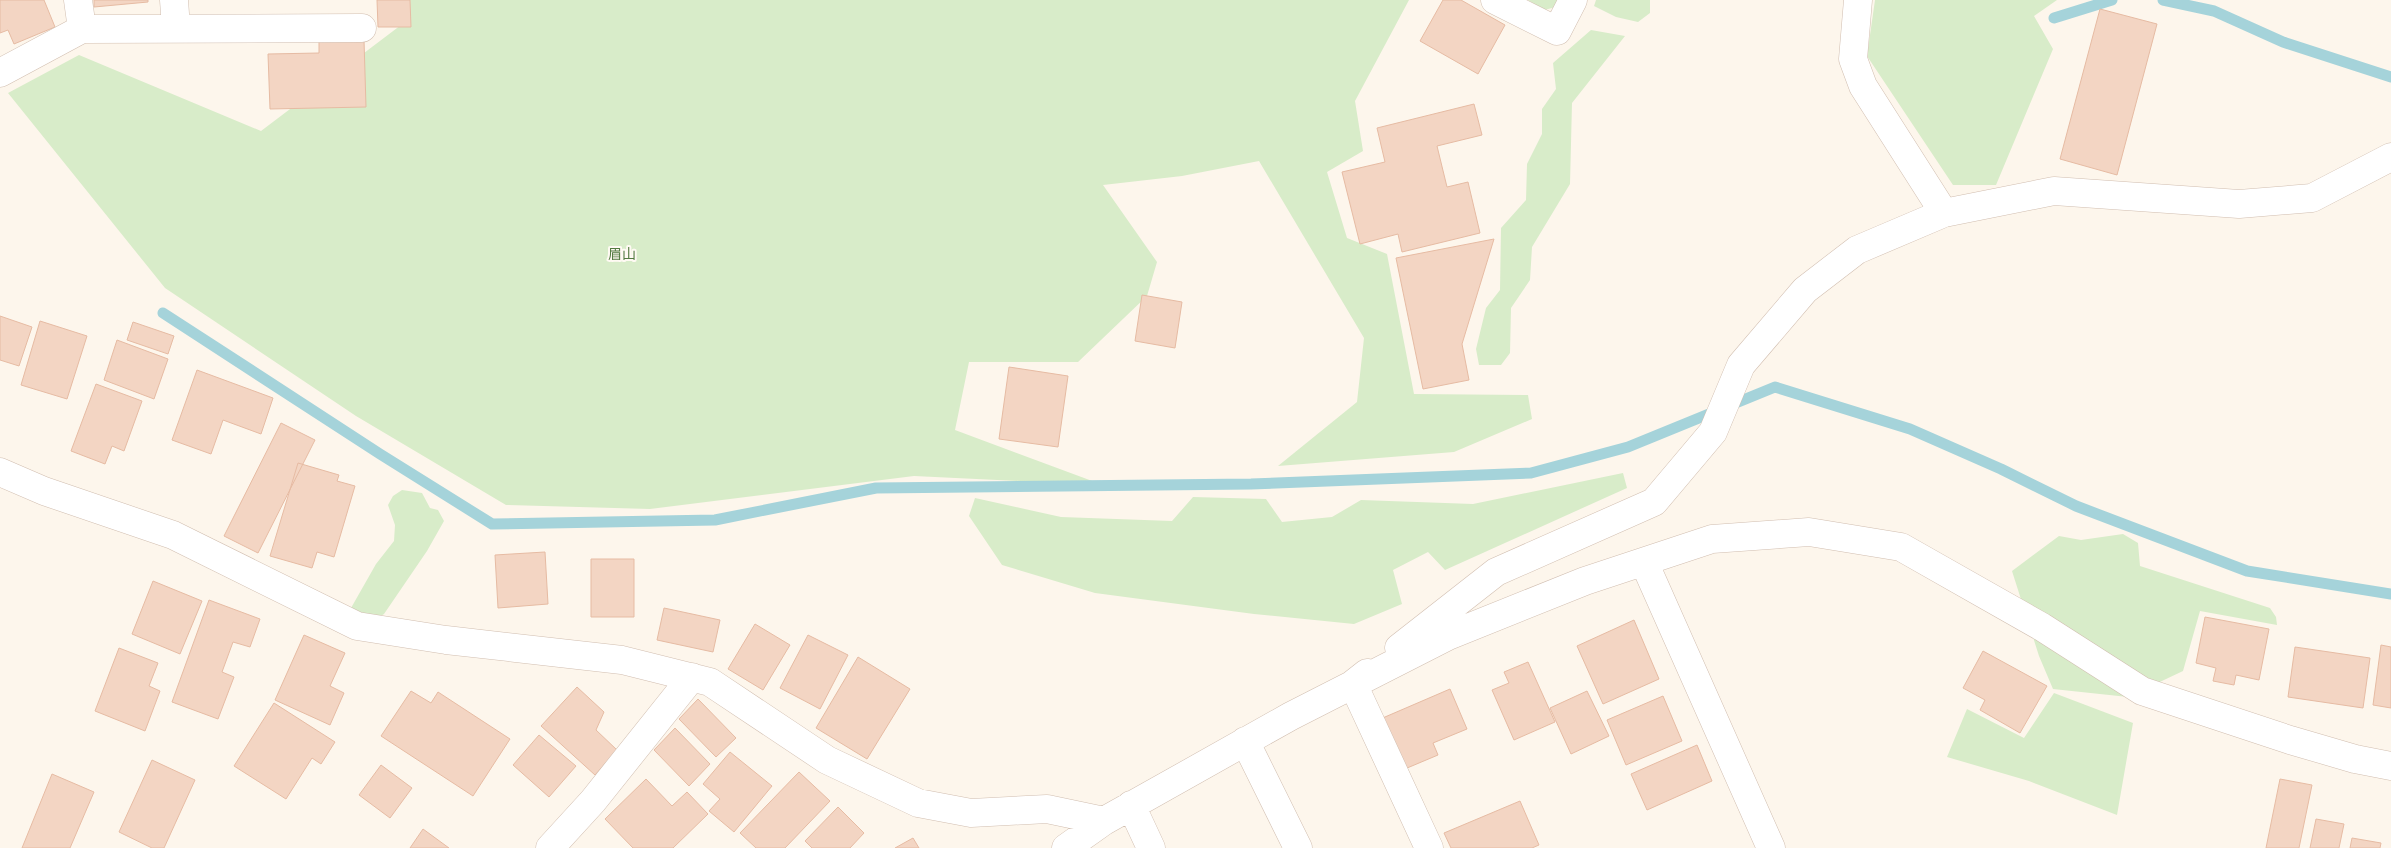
<svg xmlns="http://www.w3.org/2000/svg" width="2391" height="848" viewBox="0 0 2391 848" font-family="'Roboto Condensed','Noto Sans JP',sans-serif">
	<style>
		.green { fill: #d8ecc9 }
		.lines { fill: none; stroke-linecap: round; stroke-linejoin: round }
		.stream { stroke: #a5d3da; stroke-width: 11 }
		.building { fill: #f3d5c3; stroke: #e6bba3 }
		.minor-casing { stroke: #d1beb0; stroke-width: 29 }
		.minor { stroke: #fff; stroke-width: 28 }
		.labels { text-anchor: middle; dominant-baseline: central; stroke-width: 4; stroke-linejoin: round; paint-order: stroke }
		.park-label { font-size: 14px; fill: #537a41; stroke: #fffaf3 }
	</style>
	<rect width="100%" height="100%" fill="#fdf6ec"/>
	<path class="green" d="M 405,0 L 1409,0 L 1355,101 L 1363,151 L 1327,172 L 1347,238 L 1387,254 L 1414,394 L 1528,395 L 1532,419 L 1454,452 L 1278,466 L 1357,402 L 1364,338 L 1259,161 L 1182,176 L 1103,185 L 1157,262 L 1147,296 L 1078,362 L 969,362 L 955,430 L 1103,485 L 914,476 L 650,509 L 506,505 L 356,416 L 165,288 L 8,93 L 79,55 L 261,131 L 405,22 Z
		M 1528,0 L 1558,0 L 1556,7 L 1544,10 Z
		M 1596,0 L 1650,0 L 1650,13 L 1638,22 L 1616,17 L 1594,6 Z
		M 1875,0 L 2057,0 L 2034,16 L 2053,49 L 1996,185 L 1953,185 L 1867,56 Z
		M 1591,30 L 1625,36 L 1572,103 L 1570,184 L 1532,247 L 1530,280 L 1511,308 L 1510,353 L 1501,365 L 1479,365 L 1476,349 L 1486,308 L 1500,290 L 1501,228 L 1526,200 L 1527,164 L 1542,134 L 1542,109 L 1556,89 L 1553,63 Z
		M 1623,473 L 1627,488 L 1445,570 L 1428,552 L 1393,570 L 1402,604 L 1354,624 L 1254,614 L 1095,593 L 1002,565 L 969,516 L 975,498 L 1061,517 L 1172,521 L 1193,497 L 1266,499 L 1282,522 L 1332,517 L 1361,500 L 1473,504 Z
		M 402,490 L 422,493 L 430,508 L 438,510 L 444,521 L 427,551 L 384,614 L 376,619 L 359,617 L 351,608 L 376,564 L 394,541 L 395,525 L 388,505 L 393,496 Z
		M 2123,534 L 2138,543 L 2140,566 L 2270,608 L 2276,617 L 2277,625 L 2200,611 L 2183,671 L 2128,697 L 2053,689 L 2039,656 L 2012,571 L 2059,536 L 2081,540 Z
		M 2054,693 L 2133,723 L 2117,815 L 2029,781 L 1947,757 L 1967,709 L 2024,738 Z"/>
	<g class="lines">
		<path class="stream" d="M 2163,0 L 2214,11 L 2283,42 L 2391,77
			M 2054,18 L 2112,0
			M 163,313 L 380,454 L 492,524 L 715,520 L 876,488 L 1251,484 L 1531,473 L 1628,447 L 1775,387 L 1910,429 L 2001,469 L 2076,506 L 2247,571 L 2391,594"/>
	</g>
	<path class="building" d="M 0,0 L 44,0 L 55,27 L 14,44 L 8,30 L 0,33 Z
		M 94,0 L 148,0 L 148,2 L 94,7 Z
		M 377,0 L 410,0 L 411,27 L 378,27 Z
		M 1443,0 L 1461,0 L 1505,25 L 1478,74 L 1420,41 Z
		M 2100,9 L 2157,24 L 2117,175 L 2060,159 Z
		M 364,40 L 366,107 L 270,109 L 268,54 L 319,53 L 319,41 Z
		M 1474,104 L 1482,135 L 1437,146 L 1447,187 L 1468,182 L 1480,233 L 1402,252 L 1398,234 L 1360,244 L 1342,172 L 1385,162 L 1377,128 Z
		M 1494,239 L 1462,344 L 1469,380 L 1423,389 L 1396,258 Z
		M 1142,295 L 1182,302 L 1175,348 L 1135,341 Z
		M 0,316 L 32,327 L 19,366 L 0,360 Z
		M 40,321 L 87,336 L 67,399 L 21,385 Z
		M 133,322 L 174,336 L 168,354 L 127,340 Z
		M 117,340 L 168,359 L 154,399 L 104,380 Z
		M 1009,367 L 1068,376 L 1058,447 L 999,439 Z
		M 197,370 L 273,398 L 261,434 L 223,420 L 211,454 L 172,440 Z
		M 96,384 L 142,401 L 124,451 L 112,446 L 105,464 L 71,451 Z
		M 281,423 L 315,440 L 258,553 L 224,536 Z
		M 298,463 L 339,475 L 337,481 L 355,486 L 334,557 L 317,552 L 312,568 L 270,556 Z
		M 545,552 L 548,604 L 498,608 L 495,555 Z
		M 591,559 L 634,559 L 634,617 L 591,617 Z
		M 153,581 L 202,601 L 180,654 L 132,634 Z
		M 209,600 L 260,619 L 250,647 L 233,642 L 222,672 L 234,677 L 218,719 L 172,702 Z
		M 664,608 L 720,620 L 713,652 L 657,640 Z
		M 2205,617 L 2269,629 L 2259,680 L 2236,675 L 2234,685 L 2213,681 L 2216,668 L 2196,663 Z
		M 1634,620 L 1659,679 L 1603,704 L 1577,646 Z
		M 755,624 L 790,645 L 763,690 L 728,669 Z
		M 304,635 L 345,653 L 330,686 L 344,693 L 330,725 L 275,700 Z
		M 808,635 L 848,655 L 820,709 L 780,688 Z
		M 2381,645 L 2391,647 L 2391,708 L 2373,705 Z
		M 2295,647 L 2370,658 L 2363,708 L 2288,697 Z
		M 119,648 L 158,663 L 149,686 L 160,691 L 145,731 L 95,711 Z
		M 1983,651 L 2047,686 L 2020,733 L 1980,710 L 1985,700 L 1963,688 Z
		M 858,657 L 910,689 L 867,759 L 816,728 Z
		M 1528,662 L 1555,722 L 1514,740 L 1492,690 L 1509,683 L 1504,672 Z
		M 577,687 L 604,712 L 596,730 L 617,750 L 595,775 L 541,726 Z
		M 1450,689 L 1467,729 L 1433,743 L 1438,755 L 1400,771 L 1378,720 Z
		M 411,691 L 431,703 L 438,692 L 510,739 L 473,796 L 381,736 Z
		M 1587,691 L 1609,736 L 1571,754 L 1550,708 Z
		M 1663,696 L 1682,741 L 1626,765 L 1607,720 Z
		M 698,699 L 736,738 L 716,757 L 679,719 Z
		M 274,703 L 335,742 L 321,764 L 312,758 L 286,799 L 234,766 Z
		M 675,728 L 710,764 L 689,786 L 654,750 Z
		M 539,735 L 576,766 L 549,797 L 513,765 Z
		M 1697,745 L 1712,781 L 1647,810 L 1631,774 Z
		M 730,752 L 772,786 L 734,832 L 709,811 L 720,799 L 703,784 Z
		M 152,760 L 195,780 L 164,848 L 152,848 L 119,832 Z
		M 381,765 L 412,788 L 390,818 L 359,795 Z
		M 799,772 L 830,801 L 785,848 L 756,848 L 740,833 Z
		M 52,774 L 94,792 L 70,848 L 22,848 Z
		M 646,779 L 672,806 L 687,792 L 708,814 L 673,848 L 633,848 L 605,819 Z
		M 2280,779 L 2312,785 L 2299,848 L 2266,848 Z
		M 1520,801 L 1539,845 L 1532,848 L 1451,848 L 1444,833 Z
		M 838,807 L 864,833 L 850,848 L 812,848 L 805,841 Z
		M 2316,819 L 2344,824 L 2339,848 L 2310,848 Z
		M 423,829 L 449,848 L 410,848 Z
		M 913,838 L 919,848 L 895,848 Z
		M 2352,838 L 2381,843 L 2380,848 L 2350,848 Z"/>
	<g class="lines">
		<g class="minor-casing">
			<path id="minor" d="M 78,0 L 82,29
				M 174,0 L 176,28
				M 1495,0 L 1557,31 L 1573,0
				M 1858,0 L 1853,59 L 1863,86 L 1944,213
				M 0,73 L 82,29 L 362,28
				M 0,472 L 44,491 L 173,535 L 357,626 L 446,640 L 622,660 L 710,682 L 827,760 L 918,803 L 971,813 L 1047,809 L 1104,821 L 1291,716 L 1448,636 L 1585,581 L 1712,539 L 1809,532 L 1901,547 L 2042,627 L 2142,691 L 2290,740 L 2355,759 L 2391,766
				M 1644,562 L 1771,848
				M 1399,648 L 1496,572 L 1654,502 L 1713,432 L 1741,365 L 1805,290 L 1857,250 L 1944,213 L 2054,191 L 2239,204 L 2312,198 L 2391,157
				M 1367,673 L 1353,684 L 1429,848
				M 1245,741 L 1298,848
				M 1131,805 L 1151,848
				M 550,848 L 593,801 L 692,677
				M 1066,848 L 1104,821"/>
		</g>
		<use href="#minor" class="minor"/>
	</g>
	<g class="labels">
		<g class="park-label">
			<text x="622" y="254">眉山</text>
		</g>
	</g>
</svg>
